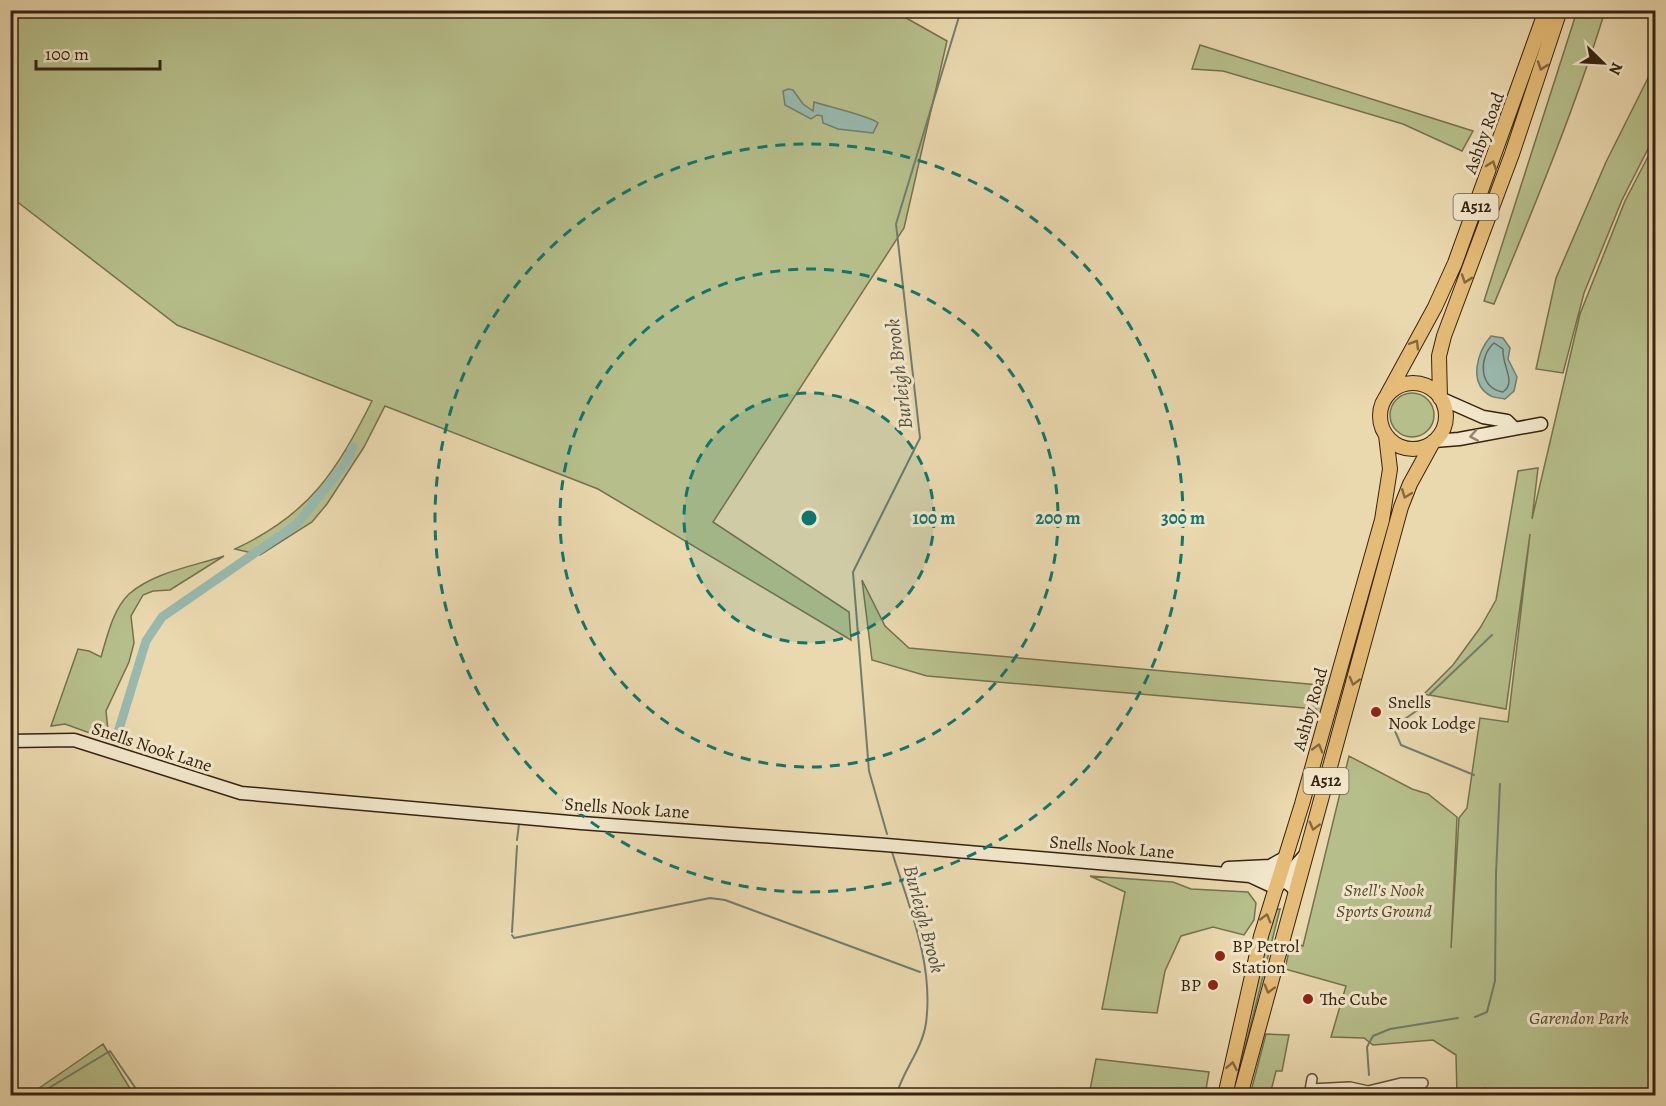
<svg xmlns="http://www.w3.org/2000/svg" width="1666" height="1106" viewBox="0 0 1666 1106" font-family="Alegreya,serif">
	<style>
		.green { fill: #b6bf8b; stroke: #76714e; stroke-width: 1.5 }
		.water { fill: #98b9ae; stroke: #717d6f; stroke-width: 1.5 }
		.lines { fill: none; stroke-linecap: round; stroke-linejoin: round }
		.shore { stroke: #676e5f; stroke-width: 1.5 }
		.stream { stroke: #717d6f; stroke-width: 2 }
		.canal { stroke: #98b9ae; stroke-width: 9 }
		.street-casing { stroke: #635038; stroke-width: 12 }
		.secondary-casing { stroke: #362310; stroke-width: 15 }
		.primary-casing { stroke: #362310; stroke-width: 16 }
		.street { stroke: #f1e6ca; stroke-width: 9 }
		.secondary { stroke: #f1e6ca; stroke-width: 12 }
		.primary { stroke: #e5bc77; stroke-width: 14 }
		.oneway { stroke: #85683e }
		.oneway2 { stroke: #94846d }
		.ring { fill: none; stroke: #0f766e; stroke-width: 3; stroke-dasharray: 10 8 }
		.poi-dot { fill: #8f2418; stroke: #f1e6ca; stroke-width: 2 }
		.labels { text-anchor: middle; dominant-baseline: central; stroke-width: 6; stroke-linejoin: round; paint-order: stroke }
		.shield { fill: #f1e6ca; stroke: #6e5e48; stroke-width: 1.5 }
		.shield-label { font-size: 16px; font-weight: bold; fill: #362310 }
		.street-label { font-size: 18px; fill: #362310; stroke: #f1e6ca }
		.poi-label { font-size: 18px; fill: #362310; stroke: #f1e6ca; text-anchor: start }
		.park-label { font-size: 18px; font-style: italic; fill: #564a2f; stroke: #f1e6ca }
		.water-label { font-size: 20px; font-style: italic; fill: #53503f; stroke: #f1e6ca }
		.centre { fill: #0f766e; stroke: #f1e6ca; stroke-width: 3 }
		.ring-label { font-size: 18px; text-anchor: middle; font-weight: bold; fill: #0f766e; stroke: #f1e6ca; stroke-width: 6; stroke-linejoin: round; paint-order: stroke }
	</style>
	<rect width="100%" height="100%" fill="#ead8ae"/>
	<filter id="stains"><feTurbulence type="fractalNoise" baseFrequency=".00333" numOctaves="4"/><feColorMatrix values="0 0 0 0 .2 0 0 0 0 .09 0 0 0 0 .02 0 0 0 .5 -.17"/></filter>
	<radialGradient id="worn" r=".72"><stop offset=".6" stop-color="#630" stop-opacity="0"/><stop offset="1" stop-color="#630" stop-opacity=".3"/></radialGradient>
	<path class="green" d="M 892,10 L 947,41 L 904,228 L 713,522 L 849,612 L 851,640 L 598,489 L 385,406 L 364,447 L 327,504 L 312,522 L 260,555 L 235,549 C 310,514 336,472 372,401 L 177,325 L 11,197 L 10,11 Z
		M 1577,11 L 1605,11 C 1574,111 1534,207 1494,304 L 1484,301 Z
		M 1200,45 L 1473,131 L 1462,151 L 1403,124 L 1223,71 L 1192,69 Z
		M 1655,64 L 1655,135 L 1622,200 L 1584,293 L 1563,373 L 1536,369 L 1556,278 L 1606,162 Z
		M 1655,143 L 1655,1095 L 1485,1095 L 1485,1087 L 1484,1095 L 1457,1095 L 1456,1055 L 1433,1040 L 1373,1045 L 1364,1038 L 1331,1037 L 1346,986 L 1285,969 L 1291,942 L 1303,946 L 1349,756 L 1412,789 L 1428,794 L 1457,817 L 1451,948 L 1459,818 L 1467,808 L 1480,718 L 1508,722 L 1530,534 L 1506,709 L 1424,694 L 1453,665 L 1480,628 L 1496,600 L 1518,471 L 1538,468 L 1532,519 L 1580,314 L 1625,201 Z
		M1390 415a22 22 0 1 1 44 0a22 22 0 1 1-44 0Z
		M 224,556 L 170,590 L 153,591 L 143,595 L 131,616 L 134,643 L 129,662 L 106,711 L 109,740 L 65,724 L 51,726 L 78,649 L 89,651 L 101,657 C 107,637 113,609 129,594 C 154,572 194,566 224,556 Z
		M 862,580 L 885,626 L 909,648 L 1330,686 L 1323,713 L 1319,716 L 1316,709 L 927,676 L 872,660 Z
		M 1090,876 L 1173,882 L 1191,889 L 1248,892 L 1256,903 L 1254,920 L 1244,935 L 1213,927 L 1181,936 L 1165,971 L 1157,1013 L 1102,1009 L 1125,892 Z
		M 1280,909 L 1233,1095 L 1230,1096 L 1274,910 Z
		M 1266,1034 L 1289,1035 L 1282,1071 L 1276,1071 L 1270,1095 L 1250,1095 Z
		M 103,1044 L 134,1095 L 30,1095 L 32,1093 Z
		M 1096,1059 L 1209,1072 L 1205,1095 L 1089,1095 Z"/>
	<path class="water" d="M 788,89 L 793,90 L 803,104 L 813,111 L 814,102 C 826,106 873,117 878,123 L 873,133 L 838,129 L 823,123 L 822,116 L 817,115 L 811,119 L 785,105 L 783,91 Z
		M 1491,336 L 1503,338 L 1510,348 L 1508,359 L 1517,377 L 1514,391 L 1505,399 C 1502,398 1494,398 1491,396 C 1467,383 1478,351 1491,336 Z"/>
	<g class="lines">
		<path class="shore" d="M 1494,343 L 1503,349 C 1502,367 1517,382 1503,392 C 1479,389 1478,357 1494,343 Z"/>
		<path class="stream" d="M 1429,695 L 1492,635
			M 1422,707 L 1399,723 L 1395,731 L 1401,745 L 1474,775
			M 887,834 L 869,771 L 853,572 L 920,438 L 896,224 L 961,10
			M 517,840 L 519,824
			M 892,852 C 909,907 934,964 926,1023 C 922,1050 903,1070 896,1096
			M 512,932 L 517,846
			M 512,935 L 514,938 L 710,898 L 725,900 L 920,972
			M 1475,1017 L 1487,1012 L 1495,981 L 1496,874 L 1500,784
			M 1369,1075 L 1367,1047 L 1373,1036 L 1390,1029 L 1458,1018
			M 39,1094 L 110,1051 L 141,1096"/>
		<path class="canal" d="M 115,742 L 146,641 L 162,617 L 297,524 L 345,464 L 353,447"/>
		<g class="street-casing">
			<path id="street" d="M 1310,1089 L 1350,1087 L 1368,1091 L 1401,1083 L 1423,1083
				M 1309,1096 L 1312,1079"/>
		</g>
		<g class="secondary-casing">
			<path id="secondary" d="M 1440,398 L 1483,417 L 1507,421 L 1514,428
				M 1434,441 L 1459,439 L 1541,424
				M 10,741 L 74,740 L 241,793 L 581,823 L 886,845 L 1250,876 C 1268,872 1284,877 1296,891
				M 1228,868 L 1270,866 L 1286,857
				M 1250,876 L 1276,888 L 1306,854"/>
		</g>
		<g class="primary-casing">
			<path id="primary" d="M1380 416a33 33 0 1 1 66 0a33 33 0 1 1-66 0Z
				M 1387,395 L 1435,307 L 1455,263 L 1546,10
				M 1440,398 L 1439,356 L 1444,336 L 1512,154 L 1560,10
				M 1225,1096 L 1261,936 L 1302,804 L 1382,520 L 1390,469 L 1386,435
				M 1240,1096 L 1401,507 L 1410,484 L 1433,442"/>
		</g>
		<use href="#street" class="street"/>
		<use href="#secondary" class="secondary"/>
		<use href="#primary" class="primary"/>
	</g>
	<defs><path id="oneway-chevron" d="M-2-3.5L2.5 0L-2 3.5" fill="none" stroke-width="1.6" stroke-linecap="round" stroke-linejoin="round" transform="scale(1.5)"/></defs>
	<g class="oneway">
		<use href="#oneway-chevron" transform="translate(1542 66) rotate(109)"/>
		<use href="#oneway-chevron" transform="translate(1492 165) rotate(-70)"/>
		<use href="#oneway-chevron" transform="translate(1466 279) rotate(109)"/>
		<use href="#oneway-chevron" transform="translate(1415 344) rotate(-59)"/>
		<use href="#oneway-chevron" transform="translate(1406 494) rotate(111)"/>
		<use href="#oneway-chevron" transform="translate(1354 681) rotate(105)"/>
		<use href="#oneway-chevron" transform="translate(1318 748) rotate(-74)"/>
		<use href="#oneway-chevron" transform="translate(1314 826) rotate(105)"/>
		<use href="#oneway-chevron" transform="translate(1266 918) rotate(-74)"/>
		<use href="#oneway-chevron" transform="translate(1269 989) rotate(106)"/>
		<use href="#oneway-chevron" transform="translate(1232 1066) rotate(-79)"/>
	</g>
	<use class="oneway2" href="#oneway-chevron" transform="translate(1474 436) rotate(170)"/>
	<circle cx="809" cy="518" r="125" fill="#0f766e" fill-opacity=".12"/>
	<g class="ring">
		<circle cx="809" cy="518" r="125"/>
		<circle cx="809" cy="518" r="249"/>
		<circle cx="809" cy="518" r="374"/>
	</g>
	<g class="poi-dot">
		<circle cx="1376" cy="712" r="6"/>
		<circle cx="1220" cy="956" r="6"/>
		<circle cx="1213" cy="985" r="6"/>
		<circle cx="1308" cy="999" r="6"/>
	</g>
	<g class="labels">
		<g class="shield">
			<rect x="1453.5" y="194" width="45" height="26" rx="4.5"/>
			<rect x="1303.5" y="768" width="45" height="26" rx="4.5"/>
		</g>
		<g class="shield-label">
			<text x="1476" y="207">A512</text>
			<text x="1326" y="781">A512</text>
		</g>
		<g class="street-label">
			<text transform="translate(1484 133) rotate(-70)">Ashby Road</text>
			<text transform="translate(1310 709) rotate(-74)">Ashby Road</text>
			<text transform="translate(152 747) rotate(18)">Snells Nook Lane</text>
			<text transform="translate(627 808) rotate(4)">Snells Nook Lane</text>
			<text transform="translate(1112 847) rotate(5)">Snells Nook Lane</text>
		</g>
		<g class="poi-label">
			<text x="1388" y="702">Snells<tspan x="1388" dy="21">Nook Lodge</tspan></text>
			<text x="1232" y="946">BP Petrol<tspan x="1232" dy="21">Station</tspan></text>
			<text x="1201" y="985" text-anchor="end">BP</text>
			<text x="1320" y="999">The Cube</text>
		</g>
		<g class="park-label">
			<text x="1384" y="890">Snell's Nook<tspan x="1384" dy="21">Sports Ground</tspan></text>
			<text x="1579" y="1018">Garendon Park</text>
		</g>
		<g class="water-label">
			<text transform="translate(899 374) rotate(-97)">Burleigh Brook</text>
			<text transform="translate(924 919) rotate(75)">Burleigh Brook</text>
		</g>
	</g>
	<circle cx="809" cy="518" r="9" class="centre"/>
	<g class="ring-label">
		<text x="934" y="524">100 m</text>
		<text x="1058" y="524">200 m</text>
		<text x="1183" y="524">300 m</text>
	</g>
	<rect width="1666" height="1106" fill="none" stroke="#ead8ae" stroke-width="36"/>
	<rect x="12" y="12" width="1642" height="1082" fill="none" stroke="#362310" stroke-width="3"/>
	<rect x="18" y="18" width="1630" height="1070" fill="none" stroke="#362310" stroke-width="1.5"/>
	<g transform="translate(1603 63) rotate(114)" stroke="#f1e6ca" stroke-width="4.5" paint-order="stroke">
	<path d="M0-4.5L10 22L0 15L-10 22Z" fill="#362310"/>
	<text y="-9" font-size="16" font-weight="bold" text-anchor="middle" fill="#362310">N</text>
	</g>
	<path d="M36 60v9h124v-9" fill="none" stroke="#362310" stroke-width="3"/>
	<text x="45" y="60" font-size="18" fill="#362310" stroke="#f1e6ca" stroke-width="4.5" paint-order="stroke">100 m</text>
	<rect width="100%" height="100%" filter="url(#stains)"/>
	<rect width="100%" height="100%" fill="url(#worn)"/>
</svg>
